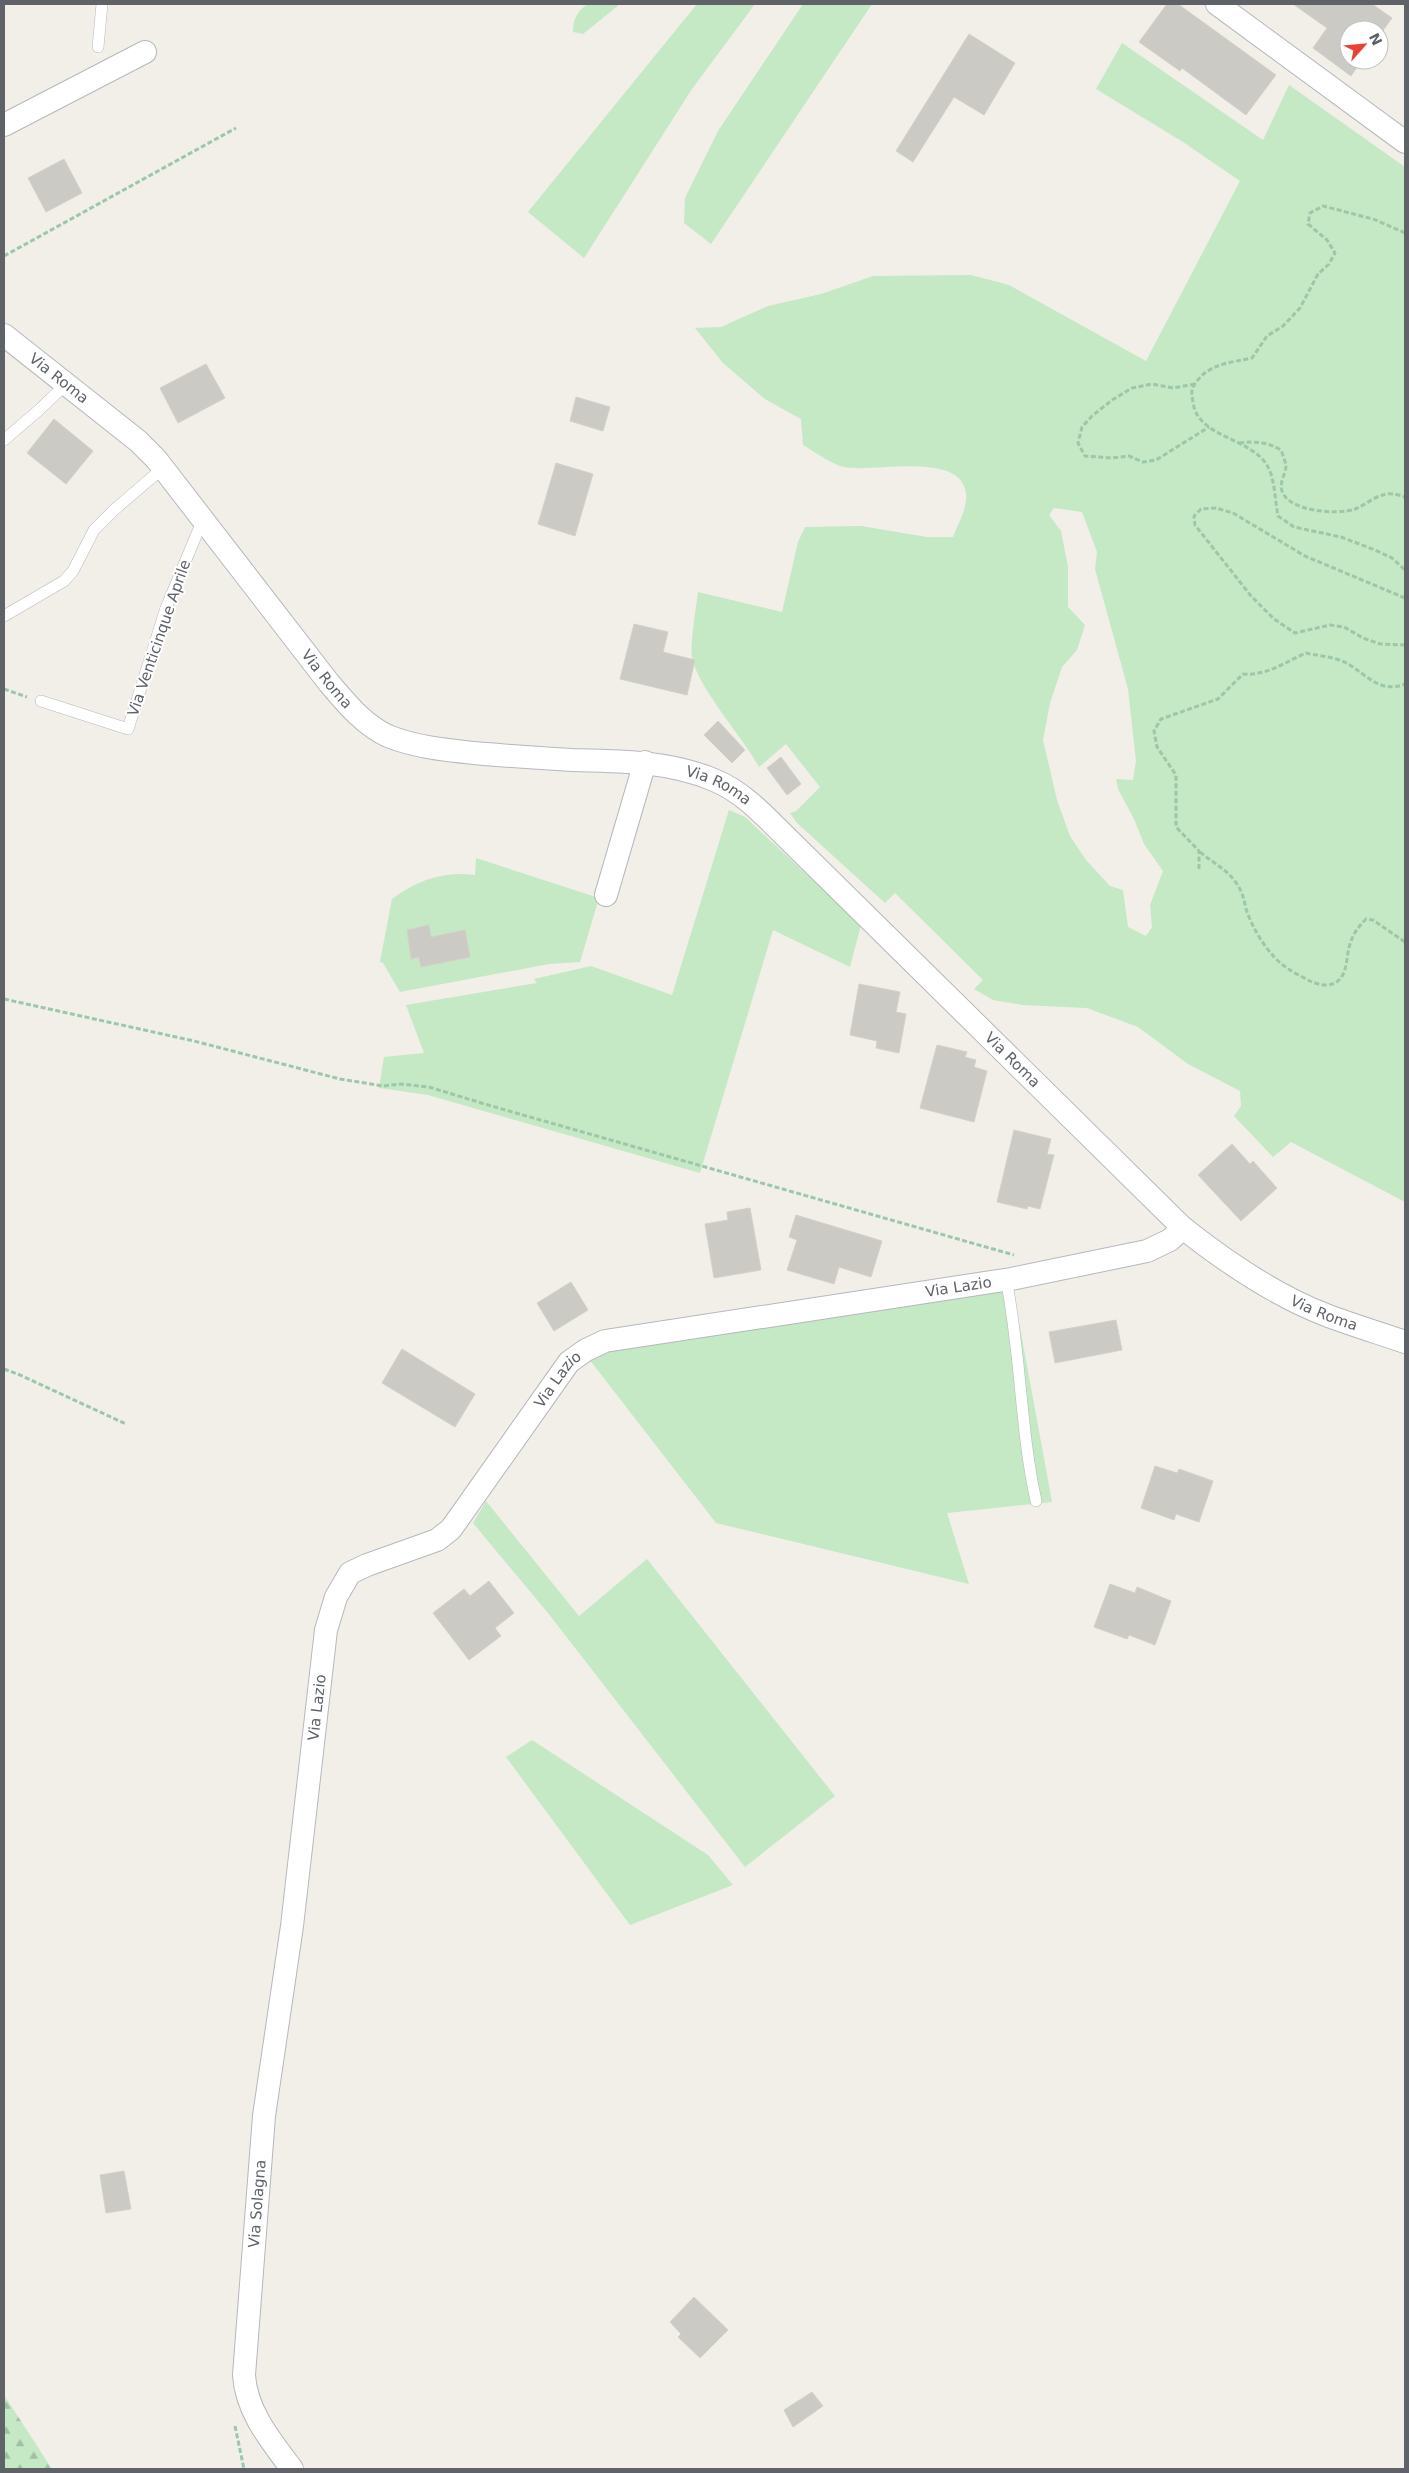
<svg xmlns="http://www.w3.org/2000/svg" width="1409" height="2473" viewBox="0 0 1409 2473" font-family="'DejaVu Sans',sans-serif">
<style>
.green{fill:#c5e8c5;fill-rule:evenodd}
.forest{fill:url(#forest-firs)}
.building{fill:#cccac5;stroke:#d6d1c6}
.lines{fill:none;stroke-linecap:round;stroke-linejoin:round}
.service-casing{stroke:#b5b8bc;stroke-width:12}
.minor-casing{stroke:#b5b8bc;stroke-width:24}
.path{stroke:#9cc7a9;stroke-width:3;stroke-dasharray:5 2.5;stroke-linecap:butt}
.service{stroke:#fff;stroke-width:11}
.minor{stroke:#fff;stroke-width:22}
.labels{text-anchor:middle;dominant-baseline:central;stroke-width:4;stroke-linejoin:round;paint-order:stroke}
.street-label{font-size:15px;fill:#5f6368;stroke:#fff}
</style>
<defs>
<pattern id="forest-firs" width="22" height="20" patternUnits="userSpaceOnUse" patternTransform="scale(1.25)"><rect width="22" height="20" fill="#c5e8c5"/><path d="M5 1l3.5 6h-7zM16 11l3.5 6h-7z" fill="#a3c0a4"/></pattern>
</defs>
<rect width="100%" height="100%" fill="#f1efe8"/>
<g class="green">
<path d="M587,4H620L583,34L573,32C573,18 577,13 587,4Z"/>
<polygon points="697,4 755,4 692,89 584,258 528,212"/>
<polygon points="803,4 872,4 711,244 684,223 685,198 718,131"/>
<path d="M1122,43L1263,140L1289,85L1405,167V1202L1291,1142L1273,1157L1234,1116L1241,1106L1240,1091L1188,1064L1138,1027L1087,1008L1023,1005L993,1000L974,989L983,980L895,893L885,903L797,823L790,813L796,811L820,787L786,744L759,767C742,736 699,689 692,658C690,644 696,608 698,592L782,612L798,542L805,527L861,526L927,537H953C958,524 970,504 965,489C955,452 871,473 844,467C831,464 815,452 803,445L801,419L765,399L723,363L695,328L721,327L768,306L821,294L873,276L971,275L1009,285L1146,361L1240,181L1183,142L1096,89ZM1054,508L1082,512L1097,552L1095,569L1128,689L1136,761L1133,780L1116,779L1118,789L1134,819L1144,844L1163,871L1150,905L1152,927L1146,936L1128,927L1123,890L1110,886L1086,860L1070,836L1057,800L1043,740L1050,703L1062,667L1077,650L1085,625L1068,607V567L1061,531L1049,515Z"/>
<polygon points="729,810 745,817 861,925 850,967 773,930 700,1173 428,1095 379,1088 384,1057 424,1053 406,1005 537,983 534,979 591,966 672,995"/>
<path d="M476,858L599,898L580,962L549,964L400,992L383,963L380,962L392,899C418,880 443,871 475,875Z"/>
<polygon points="1012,1284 1052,1502 947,1513 969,1584 716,1523 589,1359 612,1345"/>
<polygon points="486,1501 579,1616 647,1559 835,1796 745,1867 548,1613 473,1523"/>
<polygon points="532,1740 708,1855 733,1885 630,1925 506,1757"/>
</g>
<polygon class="forest" points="4,2395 52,2469 4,2469"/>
<g class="building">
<polygon points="1167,4 1178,4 1276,75 1246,115 1182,68 1180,71 1139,42"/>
<polygon points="1293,4 1372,4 1392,18 1379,36 1379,30 1349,30 1349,60 1362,60 1351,76 1313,48 1327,28"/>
<polygon points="969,34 1015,63 984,115 954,97 913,162 896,151"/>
<polygon points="64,159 82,193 46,212 28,178"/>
<polygon points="206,364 225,398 178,423 160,388"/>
<polygon points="576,397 610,407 603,431 570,421"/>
<polygon points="54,419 93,451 66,484 27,453"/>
<polygon points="556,463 593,474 575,536 538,524"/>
<polygon points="634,624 668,632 663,652 695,660 687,695 620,679"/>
<polygon points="718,721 745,750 732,763 704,735"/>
<polygon points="781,757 801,784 787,795 767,768"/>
<polygon points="429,925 431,937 465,930 470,957 421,967 419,957 411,959 407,930"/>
<polygon points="859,984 900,992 896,1012 906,1014 899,1053 876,1048 877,1041 850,1035"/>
<polygon points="937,1045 967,1052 965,1057 976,1060 974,1067 987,1071 974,1122 920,1108"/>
<polygon points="1014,1130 1051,1139 1047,1154 1054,1155 1040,1209 1028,1206 1027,1209 997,1202"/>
<polygon points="1232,1144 1250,1164 1253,1161 1277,1188 1241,1221 1198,1175"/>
<polygon points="750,1208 761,1270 714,1278 705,1224 728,1220 727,1212"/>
<polygon points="796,1215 882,1241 871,1277 839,1267 834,1284 787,1270 797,1240 789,1237"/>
<polygon points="571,1282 588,1310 554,1331 537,1303"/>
<polygon points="1116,1320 1122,1350 1055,1363 1049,1332"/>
<polygon points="402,1349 475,1394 455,1427 382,1383"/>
<polygon points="1155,1466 1177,1473 1179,1469 1213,1481 1199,1522 1176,1514 1174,1520 1141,1508"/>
<polygon points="489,1581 514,1613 495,1628 501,1636 469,1660 433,1613 464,1589 470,1596"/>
<polygon points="1110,1584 1135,1593 1137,1587 1171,1601 1155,1645 1129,1635 1127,1639 1094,1627"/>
<polygon points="124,2171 131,2209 106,2213 100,2175"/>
<polygon points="694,2297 728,2330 700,2358 678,2337 681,2334 670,2322"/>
<polygon points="812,2392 823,2406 793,2427 784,2410"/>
</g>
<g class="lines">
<defs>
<g id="service">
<polyline points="98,47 102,4"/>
<polyline points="4,440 39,410 66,384"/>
<polyline points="4,616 64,581 73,571 94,530 114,510 163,468"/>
<polyline points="41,701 128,729 166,608 203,519"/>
<path d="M1006,1279C1021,1353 1020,1428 1036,1501"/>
</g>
<g id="minor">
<polyline points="1217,4 1405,142"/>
<polyline points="4,125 145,52"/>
<path id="s1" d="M4,335L138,441L156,459L329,683C346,703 364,725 388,736C415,747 445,750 474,753C506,756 539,758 572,760C620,761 669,761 714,780C741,791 761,812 782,833L1183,1228C1226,1262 1274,1295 1326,1315C1352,1325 1379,1333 1405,1342"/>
<polyline points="606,895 645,762"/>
<path id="s2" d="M292,2469C271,2441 246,2411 244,2375L264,2116L292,1926L326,1630L336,1597L350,1573L367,1565L437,1540L451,1529L569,1362L586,1350L605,1341L1011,1279L1147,1251L1170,1240L1183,1228"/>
</g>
</defs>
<use href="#service" class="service-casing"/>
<use href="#minor" class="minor-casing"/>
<g class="path">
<path d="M1405,233L1373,219L1323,206L1310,213L1308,224L1327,240L1335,253L1329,264L1318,274L1300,308L1283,326L1267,336L1252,358C1228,363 1206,364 1193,387C1191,392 1192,396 1193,402C1197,438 1252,437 1268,467C1275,480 1275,501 1278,516L1294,527L1341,537L1375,550L1392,558L1405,570"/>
<polyline points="4,256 236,128"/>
<polyline points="1195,384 1173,388 1152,384 1132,388 1112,400 1092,416 1082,427 1078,443 1085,456 1112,458 1129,456 1143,462 1156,460 1209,427"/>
<path d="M1239,443C1256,441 1267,442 1281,450C1283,455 1285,461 1286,465C1286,474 1279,482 1282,491C1289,512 1338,515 1355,509C1365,505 1374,497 1383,495C1390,492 1399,495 1405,497"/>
<polyline points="1405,598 1305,556 1233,513 1216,508 1201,509 1194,516 1195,525 1251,596 1274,619 1295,633 1330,625 1344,627 1363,638 1380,644 1405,645"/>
<polyline points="4,689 27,697"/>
<path d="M1200,852C1213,863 1228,870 1237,884C1243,893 1244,900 1246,909C1253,930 1269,956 1287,968C1294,973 1303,977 1310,981C1319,985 1331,988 1339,980C1348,971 1346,956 1350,944C1353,934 1358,927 1366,919L1373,920L1405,942"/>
<path d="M1199,869V851L1176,827V775L1157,747L1154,731L1161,719L1218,699L1243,674C1267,676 1285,662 1306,653C1319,656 1337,657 1348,664C1367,675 1380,694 1405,684"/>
<polyline points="4,999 194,1041 340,1079 383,1086 401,1084 429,1087 488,1105 1014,1255"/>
<polyline points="4,1369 20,1375 126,1424"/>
<polyline points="235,2426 244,2469"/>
</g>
<use href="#service" class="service"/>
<use href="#minor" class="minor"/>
</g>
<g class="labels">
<g class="street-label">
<text stroke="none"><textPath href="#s1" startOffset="70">Via Roma</textPath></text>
<text transform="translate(159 638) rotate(-71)">Via Venticinque Aprile</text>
<text stroke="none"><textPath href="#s1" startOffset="475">Via Roma</textPath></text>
<text stroke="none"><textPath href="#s1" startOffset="896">Via Roma</textPath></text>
<text stroke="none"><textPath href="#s1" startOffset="1300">Via Roma</textPath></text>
<text stroke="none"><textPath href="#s2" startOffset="1634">Via Lazio</textPath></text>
<text stroke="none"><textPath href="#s1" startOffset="1705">Via Roma</textPath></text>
<text stroke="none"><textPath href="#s2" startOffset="1214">Via Lazio</textPath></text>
<text stroke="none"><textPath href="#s2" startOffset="779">Via Lazio</textPath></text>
<text stroke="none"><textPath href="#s2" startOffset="279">Via Solagna</textPath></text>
</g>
</g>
<rect width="1409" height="2473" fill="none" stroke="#5f6368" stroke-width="10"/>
<g transform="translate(1364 45) rotate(63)"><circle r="24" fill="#ffffff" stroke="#bfc1c3"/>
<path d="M0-4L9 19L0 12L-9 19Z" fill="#ea4335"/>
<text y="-8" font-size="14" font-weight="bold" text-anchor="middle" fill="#5f6368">N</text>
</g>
</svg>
